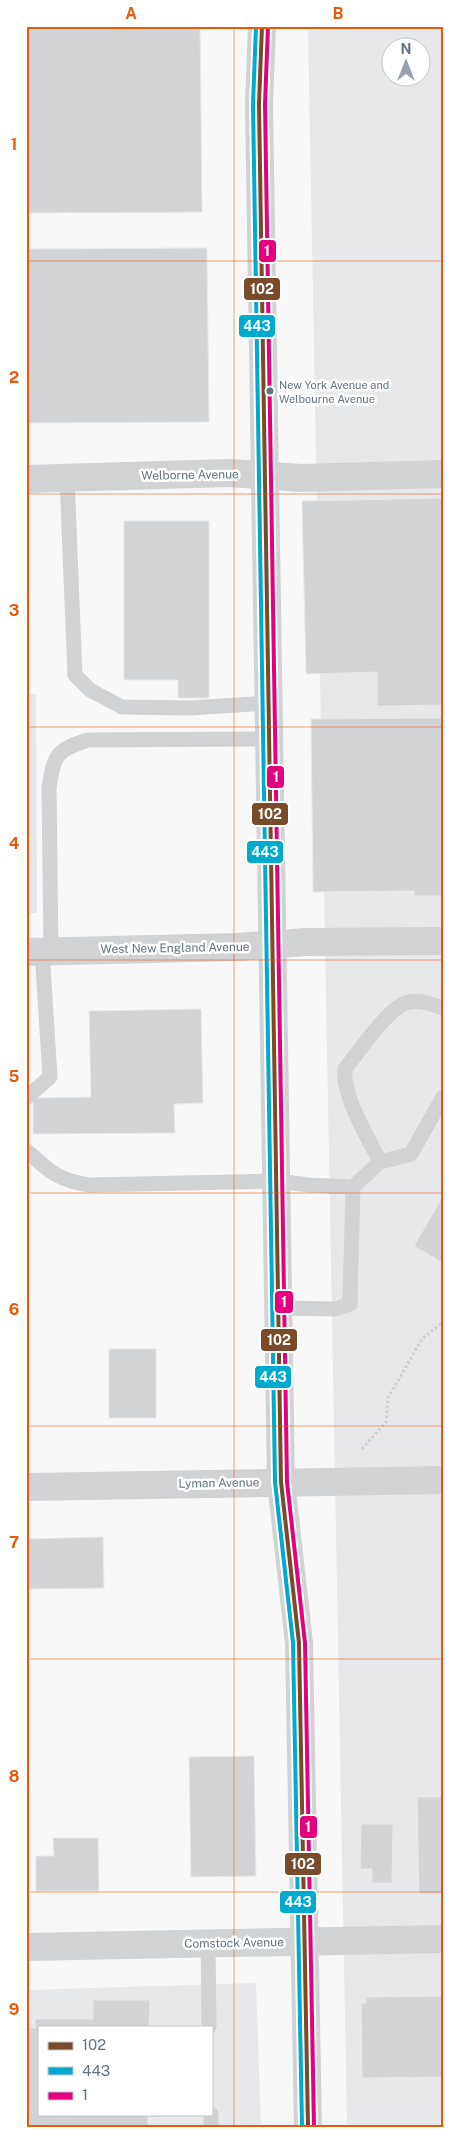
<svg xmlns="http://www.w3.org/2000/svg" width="469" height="2153" viewBox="0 0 469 2153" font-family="'Public Sans',sans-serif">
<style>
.built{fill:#e7e8e9;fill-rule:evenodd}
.building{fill:#d2d3d4;stroke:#e8e8e8}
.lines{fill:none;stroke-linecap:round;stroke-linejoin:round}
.path{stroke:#cecfd0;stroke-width:3;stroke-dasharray:2.5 2.5;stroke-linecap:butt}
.service{stroke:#d1d2d3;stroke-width:15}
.minor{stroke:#d1d2d3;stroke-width:28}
.tertiary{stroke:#d1d2d3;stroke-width:28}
.bus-1-casing{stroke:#fff;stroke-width:8}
.bus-2-casing{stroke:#fff;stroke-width:8}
.bus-3-casing{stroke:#fff;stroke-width:8}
.bus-1{stroke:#7a4b2a;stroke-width:4}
.bus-2{stroke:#00a9ce;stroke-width:4}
.bus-3{stroke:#e5007d;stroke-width:4}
.grid{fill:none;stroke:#e8590c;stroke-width:1;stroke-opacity:0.55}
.bus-dot{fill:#627484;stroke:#fff;stroke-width:2}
.labels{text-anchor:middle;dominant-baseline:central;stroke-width:5;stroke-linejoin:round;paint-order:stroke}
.bus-label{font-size:11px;fill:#627484;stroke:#fff;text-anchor:start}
.street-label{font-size:12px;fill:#627484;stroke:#fff}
.line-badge{stroke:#fff;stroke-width:2}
.badge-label{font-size:14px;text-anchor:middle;font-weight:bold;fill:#fff}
.neatline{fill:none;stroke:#e8590c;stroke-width:2}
.grid-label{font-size:16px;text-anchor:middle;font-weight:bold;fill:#e8590c}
</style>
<rect width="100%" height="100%" fill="#f8f8f8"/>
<g class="built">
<path d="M308,26H443V2127H347ZM392,48H422V78H392Z"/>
<polygon points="26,694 36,694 37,913 26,913"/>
<path d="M256,1983L261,2127H26V1990ZM39,2027H211V2114H39Z"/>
</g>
<g class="building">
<polygon points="26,26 200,26 202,212 26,213"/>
<polygon points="207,248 209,422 26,423 26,249"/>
<polygon points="443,498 443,705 377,706 377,672 306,674 302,501"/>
<polygon points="124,521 209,521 209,698 178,698 178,680 124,680"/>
<polygon points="443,718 443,896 414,896 414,891 313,892 311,719"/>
<polygon points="201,1009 203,1103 174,1104 175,1133 33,1134 33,1098 91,1097 89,1011"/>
<polygon points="443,1196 443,1263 414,1246"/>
<rect x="109" y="1349" width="47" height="69"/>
<polygon points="103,1537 104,1588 26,1589 26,1539"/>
<polygon points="254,1756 256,1876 191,1877 189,1757"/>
<polygon points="417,1797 443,1797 443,1894 419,1894"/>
<polygon points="361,1824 393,1824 392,1883 372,1883 372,1869 360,1869"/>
<polygon points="53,1838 98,1838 99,1891 36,1891 36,1856 54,1856"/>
<polygon points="443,1996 443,2077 362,2078 361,2003 366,2003 366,1997"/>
<polygon points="93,2000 150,2000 149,2027 39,2027 39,2114 160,2114 160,2117 148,2117 148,2127 29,2127 29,2110 26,2110 26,2028 35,2028 35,2019 93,2019"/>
</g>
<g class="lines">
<polyline class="path" points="362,1449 386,1422 388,1398 422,1339 443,1322"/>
<g class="service">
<polyline points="67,478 75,675 90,690 122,707 190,708 267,703"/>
<path d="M51,951L49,788C54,755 56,750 88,740L268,739"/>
<polyline points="26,1098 50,1077 42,951"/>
<path d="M26,1150C49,1171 57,1180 89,1185L276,1181L309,1185L353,1187L350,1304L335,1309L278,1308"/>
<path d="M380,1162C368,1137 342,1096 345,1069C358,1053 390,1005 409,1002C421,1000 431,1004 443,1008"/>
<polyline points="353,1187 380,1162 411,1154 443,1097"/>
<polyline points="208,1943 209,2027"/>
<polyline points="211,2114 211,2127"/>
</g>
<g class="minor">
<polyline points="26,479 229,473 301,478 443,474"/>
<polyline points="26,1487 443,1480"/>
<polyline points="26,1947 443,1939"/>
</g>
<g class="tertiary">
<polyline points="262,26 259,104 281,1482 299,1643 308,2127"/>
<polyline points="26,952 237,947 306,942 443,941"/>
</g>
<defs>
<polyline id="bus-1" points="262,26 259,104 281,1482 299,1643 308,2127"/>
<polyline id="bus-2" points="256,26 253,104 275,1482 293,1643 302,2127"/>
<polyline id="bus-3" points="268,26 265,104 287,1482 305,1643 314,2127"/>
</defs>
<use href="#bus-1" class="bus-1-casing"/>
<use href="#bus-2" class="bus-2-casing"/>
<use href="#bus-3" class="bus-3-casing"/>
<use href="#bus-1" class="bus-1"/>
<use href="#bus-2" class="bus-2"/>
<use href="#bus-3" class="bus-3"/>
</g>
<path class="grid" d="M234,26V2127M26,261H443M26,494H443M26,727H443M26,960H443M26,1193H443M26,1426H443M26,1659H443M26,1892H443"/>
<circle class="bus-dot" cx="270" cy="391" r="4.5"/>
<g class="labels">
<g class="bus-label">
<text x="279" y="385">New York Avenue and<tspan x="279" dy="14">Welbourne Avenue</tspan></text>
</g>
<g class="street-label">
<text transform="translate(190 475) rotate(-1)">Welborne Avenue</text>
<text transform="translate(175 948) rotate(-1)">West New England Avenue</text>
<text transform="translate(219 1483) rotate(-1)">Lyman Avenue</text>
<text transform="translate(234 1943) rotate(-1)">Comstock Avenue</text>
</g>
</g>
<g class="line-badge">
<rect x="258" y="239" width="19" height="24" rx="5" fill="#e5007d"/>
<rect x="243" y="277" width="38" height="24" rx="5" fill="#7a4b2a"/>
<rect x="238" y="314" width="38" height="24" rx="5" fill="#00a9ce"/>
<rect x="266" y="765" width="19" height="24" rx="5" fill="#e5007d"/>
<rect x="251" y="802" width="38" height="24" rx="5" fill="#7a4b2a"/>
<rect x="246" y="840" width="38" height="24" rx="5" fill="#00a9ce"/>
<rect x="274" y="1290" width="20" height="24" rx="5" fill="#e5007d"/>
<rect x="260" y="1328" width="38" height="24" rx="5" fill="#7a4b2a"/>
<rect x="254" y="1365" width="38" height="24" rx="5" fill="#00a9ce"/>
<rect x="299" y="1815" width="19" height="24" rx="5" fill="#e5007d"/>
<rect x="284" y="1852" width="38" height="24" rx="5" fill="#7a4b2a"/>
<rect x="279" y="1890" width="38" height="24" rx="5" fill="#00a9ce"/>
</g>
<g class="badge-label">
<text x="267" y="256">1</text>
<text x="262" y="294">102</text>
<text x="257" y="331">443</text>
<text x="276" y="782">1</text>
<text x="270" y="819">102</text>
<text x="265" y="857">443</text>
<text x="284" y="1307">1</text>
<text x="279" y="1345">102</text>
<text x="273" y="1382">443</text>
<text x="308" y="1832">1</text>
<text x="303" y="1869">102</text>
<text x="298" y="1907">443</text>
</g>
<rect width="469" height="2153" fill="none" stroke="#ffffff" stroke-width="55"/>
<rect x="38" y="2026" width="175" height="90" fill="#ffffff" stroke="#c0c7ce"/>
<rect x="48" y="2042" width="25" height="8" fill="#7a4b2a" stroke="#c0c7ce"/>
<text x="82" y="2050" font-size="15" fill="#627484">102</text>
<rect x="48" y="2067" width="25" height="8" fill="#00a9ce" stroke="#c0c7ce"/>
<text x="82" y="2076" font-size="15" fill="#627484">443</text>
<rect x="48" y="2092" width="25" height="8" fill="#e5007d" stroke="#c0c7ce"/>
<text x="82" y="2100" font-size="15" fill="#627484">1</text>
<g transform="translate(406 62)"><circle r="24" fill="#ffffff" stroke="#c0c7ce"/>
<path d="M0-4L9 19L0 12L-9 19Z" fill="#96a2ad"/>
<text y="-8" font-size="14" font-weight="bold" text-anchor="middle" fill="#627484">N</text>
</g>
<rect x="28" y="28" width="414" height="2098" class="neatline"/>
<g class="grid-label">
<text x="131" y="19">A</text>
<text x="338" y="19">B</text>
<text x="14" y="150">1</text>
<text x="14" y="383">2</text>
<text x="14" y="616">3</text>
<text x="14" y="849">4</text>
<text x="14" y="1082">5</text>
<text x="14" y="1315">6</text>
<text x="14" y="1548">7</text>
<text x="14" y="1782">8</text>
<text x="14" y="2015">9</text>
</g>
</svg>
